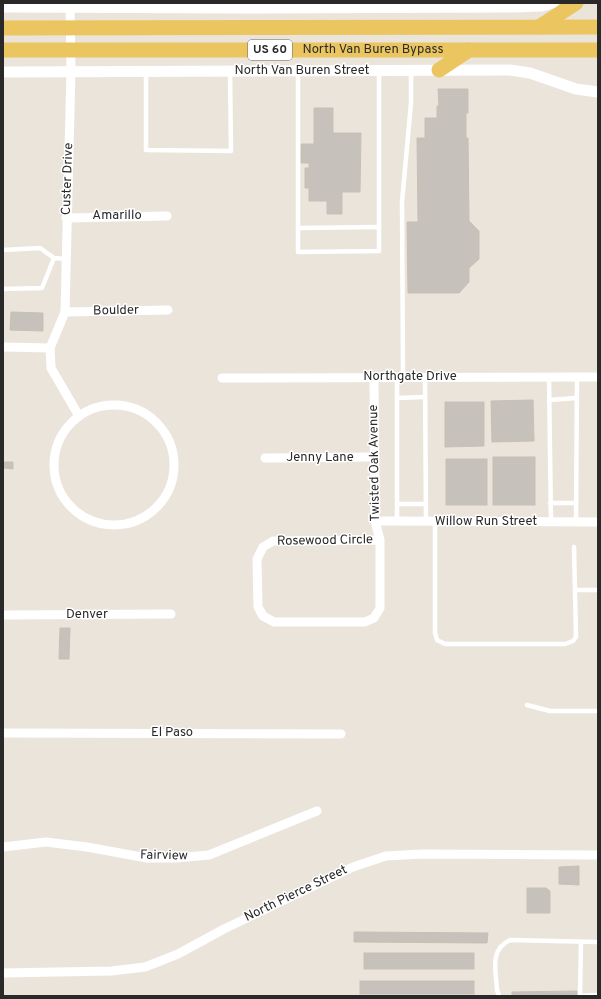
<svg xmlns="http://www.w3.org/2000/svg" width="601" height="999" viewBox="0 0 601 999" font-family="Overpass,sans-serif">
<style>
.building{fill:#c6c1bb;stroke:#c6c0b5}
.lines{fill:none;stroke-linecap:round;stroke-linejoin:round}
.service{stroke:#fff;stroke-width:4.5}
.minor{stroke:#fff;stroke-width:9}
.tertiary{stroke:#fff;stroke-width:11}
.primary{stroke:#ebc660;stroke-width:15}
.labels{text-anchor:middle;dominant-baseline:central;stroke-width:3;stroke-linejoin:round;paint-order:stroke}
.shield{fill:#fff;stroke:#696969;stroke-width:1}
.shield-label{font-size:12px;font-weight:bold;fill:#292929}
.street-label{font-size:13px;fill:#292929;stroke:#fff}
</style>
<rect width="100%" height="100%" fill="#ebe4db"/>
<g class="building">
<polygon points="438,89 468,89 468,113 466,113 466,138 468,138 469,221 479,231 479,259 469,268 469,282 459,293 408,293 407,222 418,222 417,138 425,138 425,118 437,118 437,106 439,106"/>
<polygon points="314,108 333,108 333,133 361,133 360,192 342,192 342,214 327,214 327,201 309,201 309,188 305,188 305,168 309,168 309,163 301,163 301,144 314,144"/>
<polygon points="11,312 43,313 43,331 10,330"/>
<polygon points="533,400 534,441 492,442 491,401"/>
<polygon points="445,402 484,402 484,446 445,447"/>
<rect x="493" y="457" width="42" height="48"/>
<rect x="446" y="459" width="41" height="46"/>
<polygon points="3,462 13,462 13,469 3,468"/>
<polygon points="60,628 70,628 69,659 59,659"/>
<polygon points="579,866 579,885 559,884 559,867"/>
<polygon points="527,888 546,888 550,891 550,913 527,913"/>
<polygon points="354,932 488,933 487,943 354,942"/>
<rect x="364" y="953" width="110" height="16"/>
<rect x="360" y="981" width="114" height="13"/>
<polygon points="577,991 577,996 512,996 512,992"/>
</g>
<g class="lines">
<g class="service">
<polyline points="146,71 146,150 231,151 230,71"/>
<polyline points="298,71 298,252 379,251 379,71"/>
<polyline points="298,228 379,227"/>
<polyline points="3,250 40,248 54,258 66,259"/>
<polyline points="3,289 42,288 54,258"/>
<polyline points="403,377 402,202 411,103 411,71"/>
<polyline points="425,377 426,522"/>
<polyline points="549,377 551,522"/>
<polyline points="397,398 425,397"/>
<polyline points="549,400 576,398"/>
<polyline points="550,503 576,503"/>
<polyline points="397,504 426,504"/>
<polyline points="397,521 397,377"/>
<polyline points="435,522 435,633 437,640 445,644 565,644 573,641 576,637 574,547"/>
<polyline points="576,522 577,377"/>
<polyline points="576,590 598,590"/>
<polyline points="527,705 550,711 598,711"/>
<polyline points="580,995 581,942"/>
<path d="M499,996L497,990C496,971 489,950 510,940L598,942"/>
<polyline points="580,996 598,995"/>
</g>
<g class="minor">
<polyline points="66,218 167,216"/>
<polyline points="65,312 168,310"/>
<polyline points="3,347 50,348 51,368 79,416"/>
<polyline points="50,348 65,312 71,71 70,6"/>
<polyline points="374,377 375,521 380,540 380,608 374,618 365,622 274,622 263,616 258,607 257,559 263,547 273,541 380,540"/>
<polyline points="222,378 598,377"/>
<circle cx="114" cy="465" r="60"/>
<polyline points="265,458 374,457"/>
<polyline points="375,521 598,522"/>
<polyline points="3,615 171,614"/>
<polyline points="3,733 341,734"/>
<polyline points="3,847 46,842 87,847 147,858 176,858 209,855 317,811"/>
<polyline points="3,973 111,971 145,967 178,954 224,929 353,867 386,856 422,854 598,855"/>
</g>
<g class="tertiary">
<polyline points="3,7 245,8 514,7 542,6 553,3"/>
<polyline points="3,72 510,70 530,73 576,89 598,92"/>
</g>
<g class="primary">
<polyline points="539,27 576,3"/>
<polyline points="3,28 598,27"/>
<path id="s1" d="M3,50H598"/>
<polyline points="439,70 469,50"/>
</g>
</g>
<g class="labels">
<rect class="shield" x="248" y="40" width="44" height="20" rx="3"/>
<g class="shield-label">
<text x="270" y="50">US 60</text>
</g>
<g class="street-label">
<text stroke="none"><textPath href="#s1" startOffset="370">North Van Buren Bypass</textPath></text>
<text x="302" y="71">North Van Buren Street</text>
<text transform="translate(68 179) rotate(-88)">Custer Drive</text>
<text x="117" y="216">Amarillo</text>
<text transform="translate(116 311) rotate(-1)">Boulder</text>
<text x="410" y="377">Northgate Drive</text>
<text x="320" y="458">Jenny Lane</text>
<text transform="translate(375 463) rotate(-91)">Twisted Oak Avenue</text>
<text x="486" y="522">Willow Run Street</text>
<text transform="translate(325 541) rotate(-1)">Rosewood Circle</text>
<text x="87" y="615">Denver</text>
<text x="172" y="733">El Paso</text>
<text transform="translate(164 856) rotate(1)">Fairview</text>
<text transform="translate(296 894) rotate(-26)">North Pierce Street</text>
</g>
</g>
<rect width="601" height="999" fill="none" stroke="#292929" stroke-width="8"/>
</svg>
